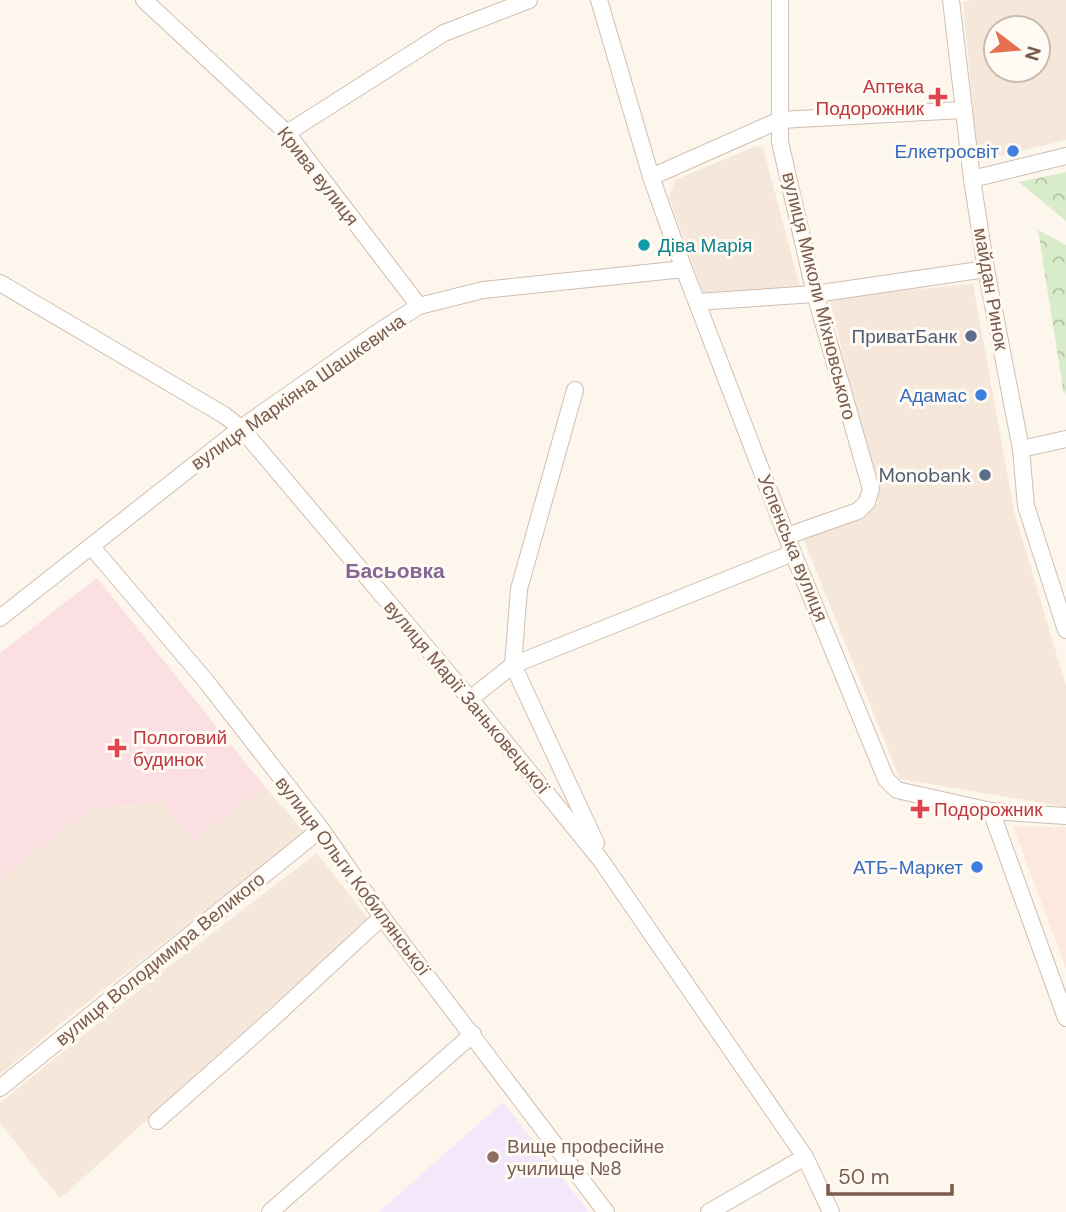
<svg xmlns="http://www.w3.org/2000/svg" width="1066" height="1212" viewBox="0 0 1066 1212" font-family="'DM Sans',sans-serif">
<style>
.residential{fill:#f5e8da;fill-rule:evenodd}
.commercial{fill:#fde8e0}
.education{fill:#f3e8fa}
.medical{fill:#fbdfe3}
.forest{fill:url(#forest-crowns)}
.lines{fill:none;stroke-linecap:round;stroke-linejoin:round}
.minor-casing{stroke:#d1beb0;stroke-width:18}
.minor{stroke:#fff;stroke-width:16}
.health-dot{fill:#e0444e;stroke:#fffaf3;stroke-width:2.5}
.shop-dot{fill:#3f7fe0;stroke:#fffaf3;stroke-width:2.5}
.culture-dot{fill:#0f9aa8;stroke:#fffaf3;stroke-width:2.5}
.service-dot{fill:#5c6f8a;stroke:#fffaf3;stroke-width:2.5}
.education-dot{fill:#8d6e63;stroke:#fffaf3;stroke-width:2.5}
.labels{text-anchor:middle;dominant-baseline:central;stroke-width:6;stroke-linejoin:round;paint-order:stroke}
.health-label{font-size:19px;fill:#be3a42;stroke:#fffaf3;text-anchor:start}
.shop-label{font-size:19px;fill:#366cbe;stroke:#fffaf3;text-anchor:end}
.street-label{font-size:19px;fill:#7a5c4d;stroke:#fffaf3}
.culture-label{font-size:19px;fill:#0d838f;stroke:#fffaf3;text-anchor:start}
.service-label{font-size:19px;fill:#4e5e75;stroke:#fffaf3;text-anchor:end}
.education-label{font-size:19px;fill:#785e54;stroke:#fffaf3;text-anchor:start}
.neighbourhood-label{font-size:21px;font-weight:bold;fill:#846695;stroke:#fffaf3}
</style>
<defs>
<pattern id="forest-crowns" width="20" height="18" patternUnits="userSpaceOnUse" patternTransform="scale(1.75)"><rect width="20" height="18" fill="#d8ecc9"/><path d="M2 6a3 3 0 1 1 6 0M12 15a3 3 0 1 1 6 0" fill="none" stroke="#b4c2a5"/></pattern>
</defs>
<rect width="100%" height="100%" fill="#fdf6ec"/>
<g class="residential">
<path d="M971,0H1066V140L978,161L963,2ZM996,28H1038V70H996Z"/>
<polygon points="756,146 763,148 800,287 728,293 703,292 669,197 675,180"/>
<polygon points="973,284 1014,511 1066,686 1066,807 900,779 798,526 878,504 830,301 854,295"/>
<polygon points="265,787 305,832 60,1024 0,1075 0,878 93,808 162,802 193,840"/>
<polygon points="317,853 368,919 60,1199 0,1123 0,1103 159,974"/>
</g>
<polygon class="commercial" points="1013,826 1066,827 1066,969"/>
<polygon class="education" points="503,1102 589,1212 379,1212"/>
<polygon class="medical" points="97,578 265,787 193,841 162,802 93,808 0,878 0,653"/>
<g class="forest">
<polygon points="1066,172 1066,221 1019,182"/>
<polygon points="1038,230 1066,245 1066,391 1064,395"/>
</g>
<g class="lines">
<defs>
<g id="minor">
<polyline points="144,0 287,133 419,306"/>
<polyline points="599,0 651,177 684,269 793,553 886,779 897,790 991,811 1066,1018"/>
<polyline points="780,0 780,142 815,294 871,489 867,502 858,511 787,536"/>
<polyline points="951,0 972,179 986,269 1021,449 1026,506 1066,630"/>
<polyline points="287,133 444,33 529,0"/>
<polyline points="651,177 780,120 962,110"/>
<polyline points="972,179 1066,156"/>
<polyline points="0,283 224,415 241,428 470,699 600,859 805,1157 831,1212"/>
<polyline points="697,302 815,294 986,269"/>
<polyline points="575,390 519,589 513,665 596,843"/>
<polyline points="1021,449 1066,439"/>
<polyline points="91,546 205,680 321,829 382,917 606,1212"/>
<polyline points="0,618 241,428 375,334 419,306 483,290 684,269"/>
<polyline points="470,699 513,665 793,553"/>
<polyline points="991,811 1066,816"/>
<polyline points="0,1088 321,829"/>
<polyline points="157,1121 272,1019 382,917"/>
<polyline points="270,1212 473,1034"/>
<polyline points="709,1212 805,1157"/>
</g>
</defs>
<use href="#minor" class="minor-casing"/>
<use href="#minor" class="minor"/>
</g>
<g class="health-dot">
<path d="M934.5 86.5h7v7h7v7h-7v7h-7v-7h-7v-7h7z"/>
<path d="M113.5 737.5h7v7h7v7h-7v7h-7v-7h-7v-7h7z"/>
<path d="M916.5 798.5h7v7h7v7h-7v7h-7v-7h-7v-7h7z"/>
</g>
<g class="shop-dot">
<circle cx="1013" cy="151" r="7"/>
<circle cx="981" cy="395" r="7"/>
<circle cx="977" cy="867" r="7"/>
</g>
<circle class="culture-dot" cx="644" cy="245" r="7"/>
<g class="service-dot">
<circle cx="971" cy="336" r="7"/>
<circle cx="985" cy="475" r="7"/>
</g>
<circle class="education-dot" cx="493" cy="1157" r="7"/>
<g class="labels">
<g class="health-label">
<text x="924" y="86" text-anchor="end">Аптека<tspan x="924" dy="22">Подорожник</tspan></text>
<text x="133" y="737">Пологовий<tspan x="133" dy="22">будинок</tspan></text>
<text x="934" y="809">Подорожник</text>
</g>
<g class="shop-label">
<text x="999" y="151">Елкетросвіт</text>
<text x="967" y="395">Адамас</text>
<text x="963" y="867">АТБ-Маркет</text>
</g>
<g class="street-label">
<text transform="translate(318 176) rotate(52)">Крива вулиця</text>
<text transform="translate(991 289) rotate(80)">майдан Ринок</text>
<text transform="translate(819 296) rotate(76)">вулиця Миколи Міхновського</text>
<text transform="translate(298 392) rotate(-35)">вулиця Маркіяна Шашкевича</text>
<text transform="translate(793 548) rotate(68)">Успенська вулиця</text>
<text transform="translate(467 697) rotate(50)">вулиця Марії Заньковецької</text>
<text transform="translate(353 876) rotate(53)">вулиця Ольги Кобилянської</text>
<text transform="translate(160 959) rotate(-39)">вулиця Володимира Великого</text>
</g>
<g class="culture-label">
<text x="658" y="245">Діва Марія</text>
</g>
<g class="service-label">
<text x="957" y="336">ПриватБанк</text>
<text x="971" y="475">Monobank</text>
</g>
<g class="education-label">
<text x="507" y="1146">Вище професійне<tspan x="507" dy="22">училище №8</tspan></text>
</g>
<g class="neighbourhood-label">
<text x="395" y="571">Басьовка</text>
</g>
</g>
<g transform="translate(1017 49) rotate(106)"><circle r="33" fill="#fffaf3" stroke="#cabbb1" stroke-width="2"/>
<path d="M0-5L12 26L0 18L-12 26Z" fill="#e76f51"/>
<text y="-10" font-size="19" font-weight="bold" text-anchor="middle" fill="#7a5c4d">N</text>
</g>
<path d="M828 1184v10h124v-10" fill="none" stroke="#7a5c4d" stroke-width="3.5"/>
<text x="838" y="1184" font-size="21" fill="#7a5c4d" stroke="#fffaf3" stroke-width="5" paint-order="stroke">50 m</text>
</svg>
